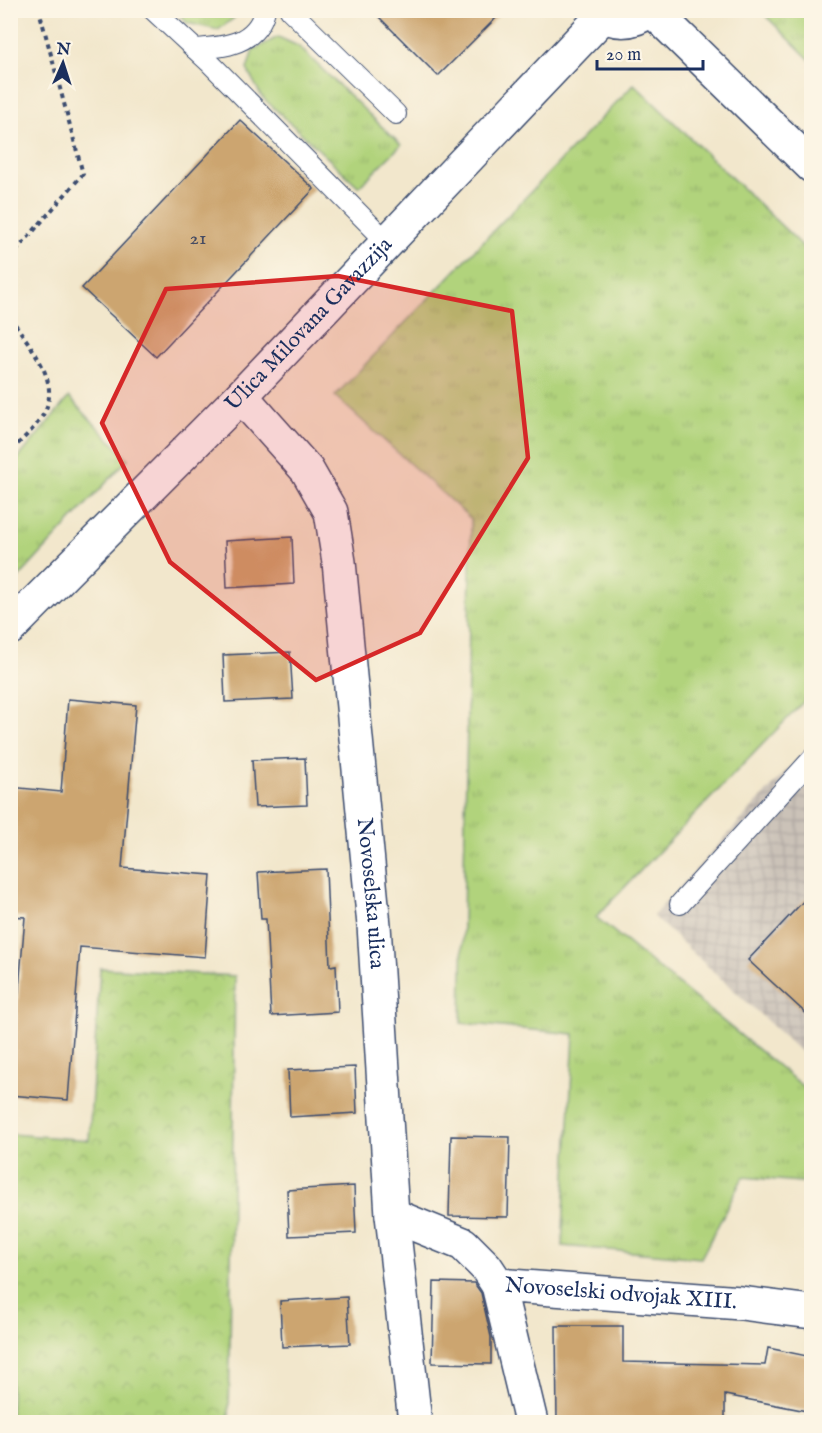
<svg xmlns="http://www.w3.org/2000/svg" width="822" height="1433" viewBox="0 0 822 1433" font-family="'IM FELL English',serif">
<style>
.industrial{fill:url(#industrial-grid)}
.grass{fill:url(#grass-tufts);stroke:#66816d;stroke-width:1.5}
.park{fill:url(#park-crowns);stroke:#66816d;stroke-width:1.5}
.building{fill:#cca570}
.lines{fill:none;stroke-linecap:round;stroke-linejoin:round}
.lane-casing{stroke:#3b4b6e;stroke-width:22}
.street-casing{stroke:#3b4b6e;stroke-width:36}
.secondary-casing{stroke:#3b4b6e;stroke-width:36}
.path{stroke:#3b4b6e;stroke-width:4;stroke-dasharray:4.5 4.5;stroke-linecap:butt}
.lane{stroke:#fff;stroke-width:20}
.street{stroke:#fff;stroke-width:33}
.secondary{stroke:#fff;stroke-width:33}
.marked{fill:#d62828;fill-opacity:0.2;stroke:#d62828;stroke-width:4.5;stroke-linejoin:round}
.labels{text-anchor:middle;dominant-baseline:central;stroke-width:4.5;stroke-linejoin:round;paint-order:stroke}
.number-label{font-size:20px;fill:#474c62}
.street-label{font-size:22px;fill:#1b2f5e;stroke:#fcf5e5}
</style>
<defs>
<pattern id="industrial-grid" width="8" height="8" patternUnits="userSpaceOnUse" patternTransform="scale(1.5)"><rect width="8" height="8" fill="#cbc2b8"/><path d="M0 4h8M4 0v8" fill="none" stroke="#aea7a1"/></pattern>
<pattern id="grass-tufts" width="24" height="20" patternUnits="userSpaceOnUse" patternTransform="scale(1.5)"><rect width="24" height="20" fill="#b1d37c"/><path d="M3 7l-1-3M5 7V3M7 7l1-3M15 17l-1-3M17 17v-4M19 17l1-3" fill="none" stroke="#98b56e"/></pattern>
<pattern id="park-crowns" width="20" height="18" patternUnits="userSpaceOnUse" patternTransform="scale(1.5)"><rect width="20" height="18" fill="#b1d37c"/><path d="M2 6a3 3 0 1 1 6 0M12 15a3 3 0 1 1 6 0" fill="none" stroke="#98b56e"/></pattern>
</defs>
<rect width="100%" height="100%" fill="#fcf5e5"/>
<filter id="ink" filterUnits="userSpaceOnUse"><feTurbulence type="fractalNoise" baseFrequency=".0167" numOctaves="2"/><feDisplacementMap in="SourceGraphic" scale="12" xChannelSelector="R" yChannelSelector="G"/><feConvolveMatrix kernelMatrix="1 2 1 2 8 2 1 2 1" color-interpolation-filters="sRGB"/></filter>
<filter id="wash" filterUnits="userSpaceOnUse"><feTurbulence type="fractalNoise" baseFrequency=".008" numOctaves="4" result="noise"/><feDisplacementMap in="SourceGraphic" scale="24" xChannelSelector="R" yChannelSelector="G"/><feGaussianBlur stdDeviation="1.35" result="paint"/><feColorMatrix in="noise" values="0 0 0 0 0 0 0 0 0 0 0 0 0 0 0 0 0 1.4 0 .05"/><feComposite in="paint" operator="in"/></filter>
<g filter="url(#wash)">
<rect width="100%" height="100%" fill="#f2e7cc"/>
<polygon class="industrial" points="811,744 811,1061 653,916"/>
<g class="grass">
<polygon points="177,11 234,11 234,18 218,30 187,23"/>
<polygon points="761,11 811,11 811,61"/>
<polygon points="278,37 298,46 401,145 359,187 262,97 247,69 253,50"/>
<polygon points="634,84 811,254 811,694 596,917 811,1093 811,1183 743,1177 701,1258 562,1246 574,1034 461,1023 471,519 335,396"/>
<polygon points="69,397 128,459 11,586 11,467"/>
</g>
<polygon class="park" points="100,968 235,976 229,1422 11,1422 11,1134 89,1140"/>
<g id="blocks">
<g class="building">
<polygon points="372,10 504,10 438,76"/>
<polygon points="240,120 314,189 156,357 82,288"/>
<polygon points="292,537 294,584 227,588 225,541"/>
<polygon points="290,652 293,699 225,702 223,655"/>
<polygon points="68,699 136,705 122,868 211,875 205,957 80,947 68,1100 10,1095 25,917 10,916 10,787 61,792"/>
<polygon points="305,758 307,805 255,807 252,760"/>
<polygon points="326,869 330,966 336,965 338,1012 271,1016 266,919 261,919 258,872"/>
<polygon points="812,892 812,1019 748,960"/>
<polygon points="355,1067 357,1113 290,1117 288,1070"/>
<polygon points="451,1136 510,1137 508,1217 449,1216"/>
<polygon points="354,1186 356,1233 289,1236 287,1190"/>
<polygon points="434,1282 474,1283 481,1293 491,1337 491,1364 432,1363"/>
<polygon points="347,1297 350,1344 282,1347 280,1301"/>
<polygon points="556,1326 623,1326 623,1362 765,1365 768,1348 812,1357 812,1412 725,1395 725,1422 557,1422"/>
</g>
</g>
</g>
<g filter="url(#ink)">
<use href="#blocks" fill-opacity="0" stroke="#3b4b6e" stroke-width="1.5"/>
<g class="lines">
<defs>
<g id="lane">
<polyline points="153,10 210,63 388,243"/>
<polyline points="290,10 396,114"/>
<path d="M195,49C224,47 256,45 265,10"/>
<polyline points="680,904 812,759"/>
</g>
<g id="street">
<path id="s1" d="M241,396L307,470L331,512L339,562L374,925L392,1215L415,1422"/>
<path id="s2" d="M10,628L241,396L603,16"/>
<polyline points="392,1215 463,1244 486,1267 498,1285"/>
<path id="s3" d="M531,1422L498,1285L741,1303L812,1312"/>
</g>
<g id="secondary">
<path d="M595,10C614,24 632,24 650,10"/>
<polyline points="652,10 812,166"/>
</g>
</defs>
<use href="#lane" class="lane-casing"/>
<use href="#street" class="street-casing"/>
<use href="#secondary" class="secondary-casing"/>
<g class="path">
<polyline points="10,258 83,174 39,10"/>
<path d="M10,317C28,344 62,380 44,413C37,427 21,440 10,452"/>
</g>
<use href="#lane" class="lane"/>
<use href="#street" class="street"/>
<use href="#secondary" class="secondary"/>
</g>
</g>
<path class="marked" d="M338,276L512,311L528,458L420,633L316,680L170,562L102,423L166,289Z"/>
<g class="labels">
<g class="number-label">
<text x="198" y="238">21</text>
</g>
<g class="street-label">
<text stroke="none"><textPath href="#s2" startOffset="426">Ulica Milovana Gavazzija</textPath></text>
<text stroke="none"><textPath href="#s1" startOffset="531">Novoselska ulica</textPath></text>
<text stroke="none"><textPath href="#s3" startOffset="264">Novoselski odvojak XIII.</textPath></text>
</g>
</g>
<rect width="822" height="1433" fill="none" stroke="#fcf5e5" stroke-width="36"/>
<g transform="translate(63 63) rotate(3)" stroke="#fcf5e5" stroke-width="4.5" paint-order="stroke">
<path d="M0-4.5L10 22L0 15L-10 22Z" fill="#1b2f5e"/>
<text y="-9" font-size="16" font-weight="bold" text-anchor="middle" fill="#1b2f5e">N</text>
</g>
<path d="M597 60v9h106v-9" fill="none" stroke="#1b2f5e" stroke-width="3"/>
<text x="606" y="60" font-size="18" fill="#1b2f5e" stroke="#fcf5e5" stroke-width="4.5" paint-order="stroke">20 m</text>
</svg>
